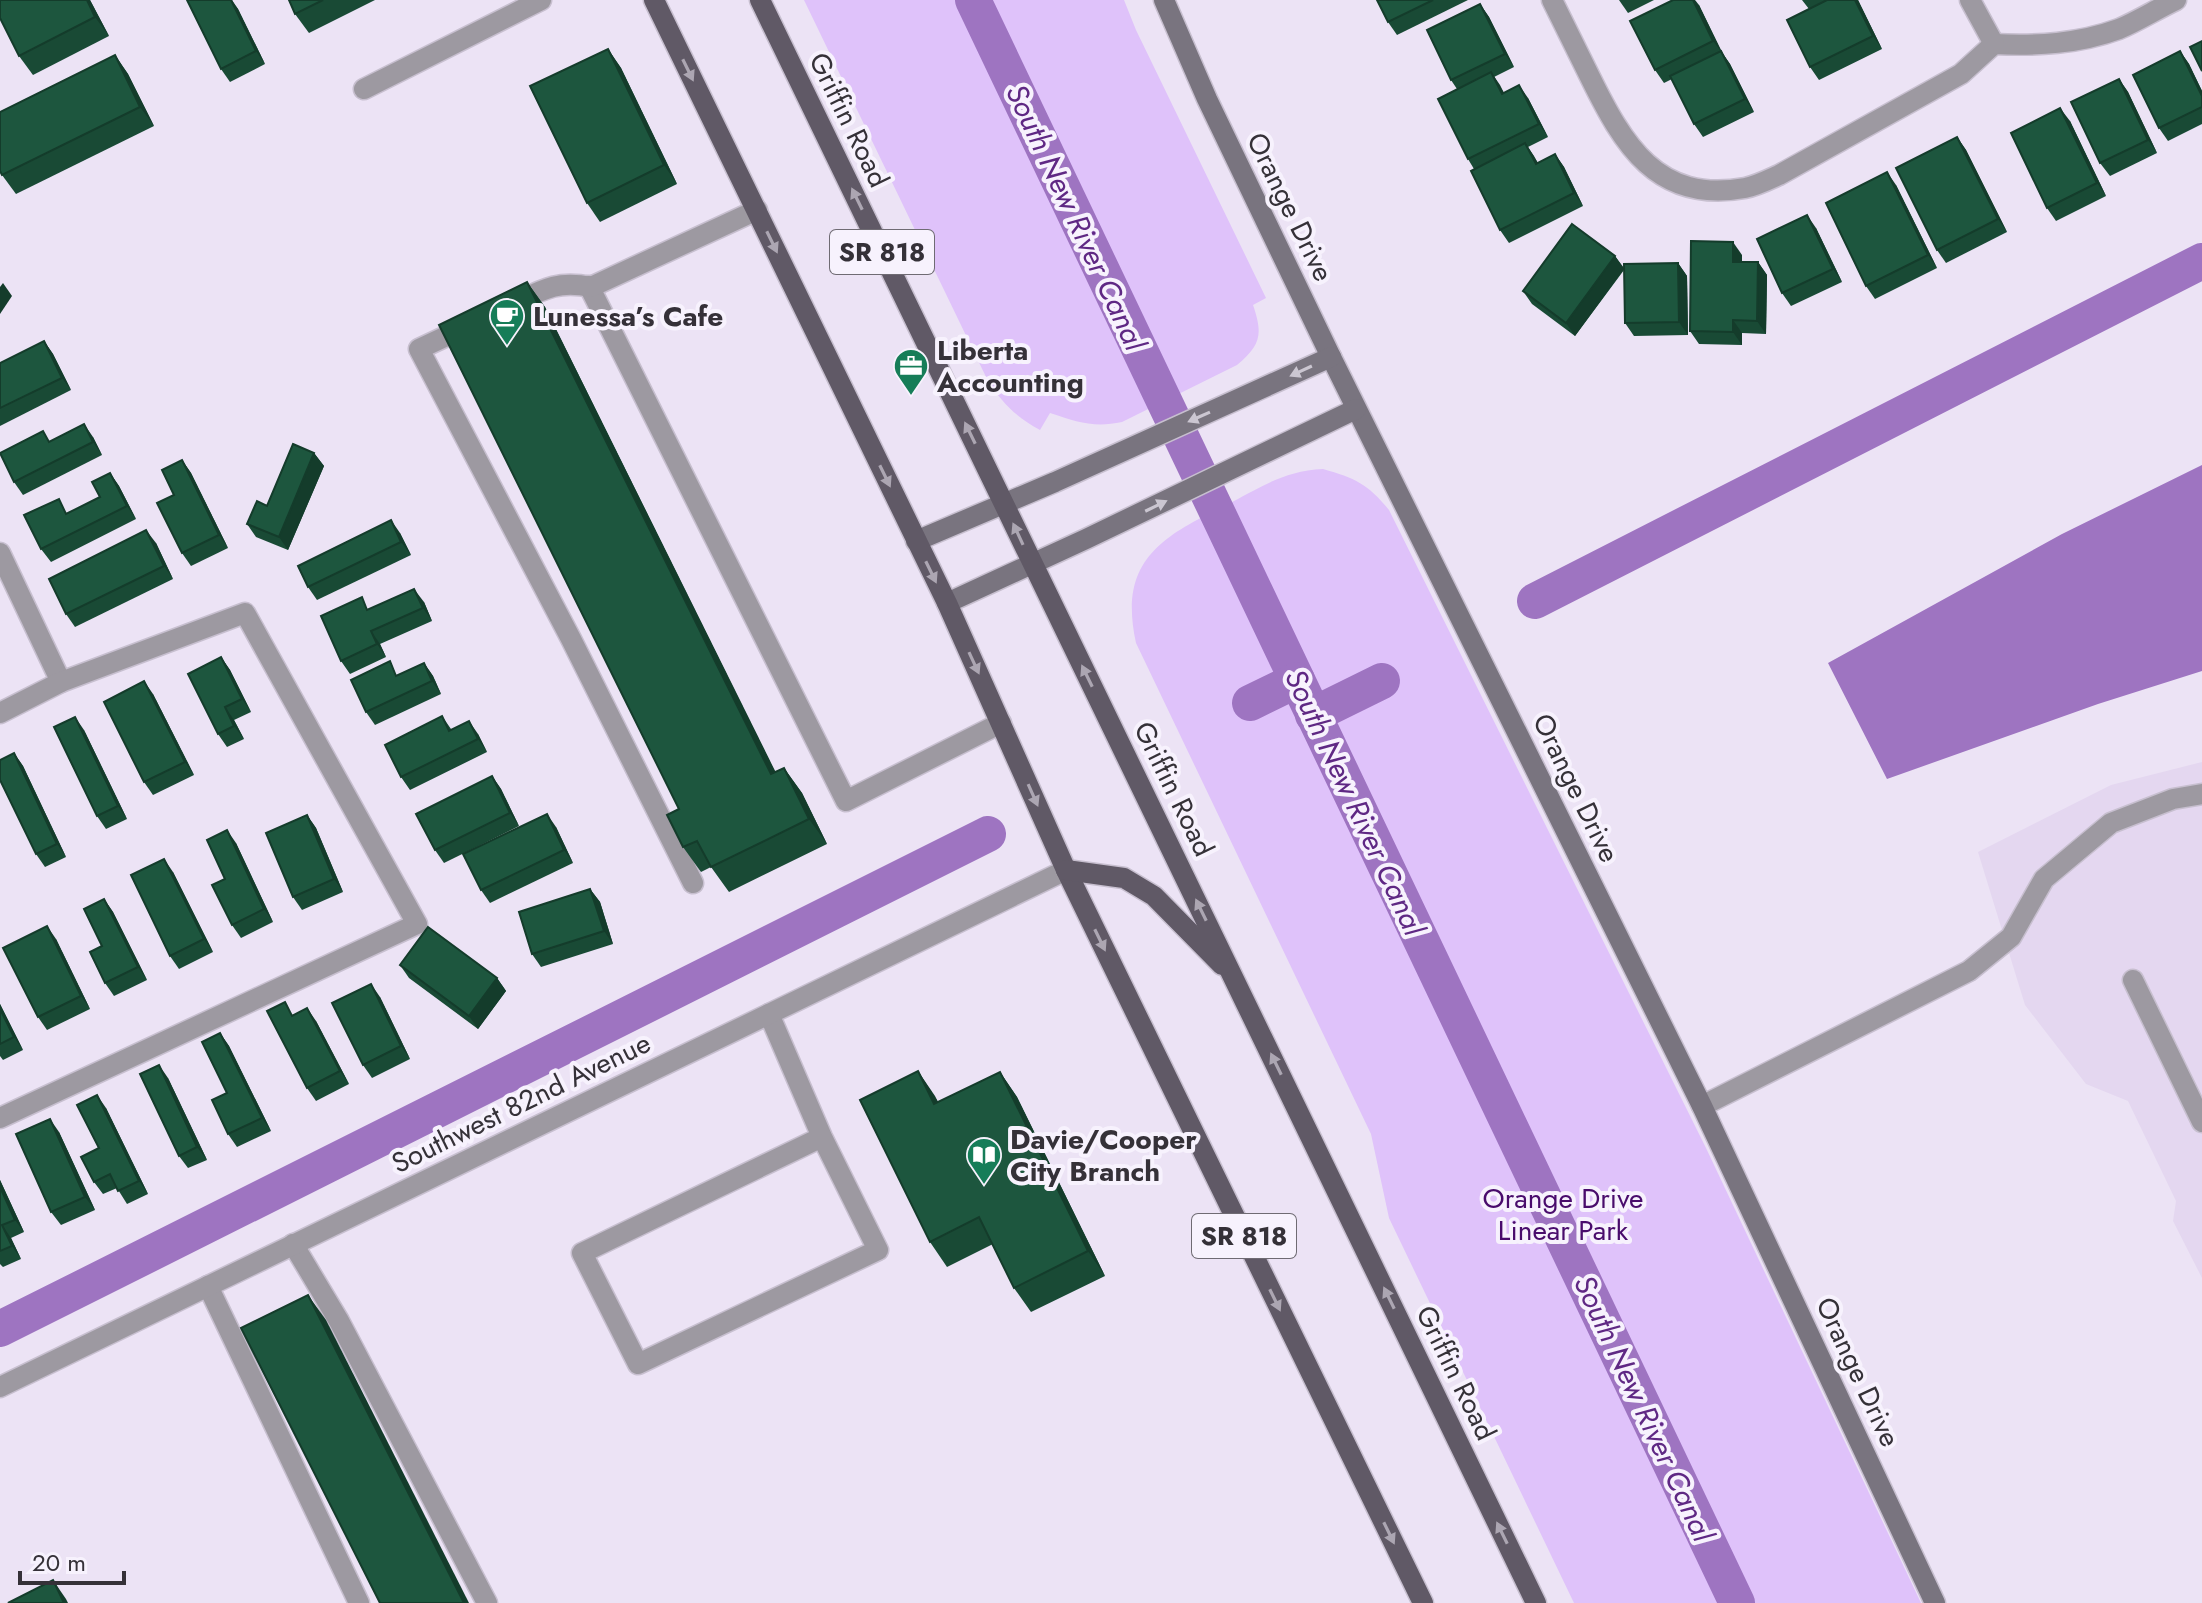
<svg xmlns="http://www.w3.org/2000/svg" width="2202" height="1603" viewBox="0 0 2202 1603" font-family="Jost,sans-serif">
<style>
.built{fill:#e4d7f0}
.green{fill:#dfc2fa}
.water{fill:#9e74c1}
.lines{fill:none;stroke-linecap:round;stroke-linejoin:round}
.canal{stroke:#9e74c1;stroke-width:36}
.lane-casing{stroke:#c7bfcf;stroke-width:23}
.street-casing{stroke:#c7bfcf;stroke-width:23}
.secondary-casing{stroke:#c7bfcf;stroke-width:23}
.primary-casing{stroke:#c7bfcf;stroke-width:23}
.lane{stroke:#9d99a1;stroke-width:20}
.street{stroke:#9d99a1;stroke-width:20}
.secondary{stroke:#79747f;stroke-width:20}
.primary{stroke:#605966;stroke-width:20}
.wall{fill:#194a35}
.shaded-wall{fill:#143c2b}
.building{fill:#1d563e;stroke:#143c2b;stroke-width:2}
.oneway{fill:#aca6b2}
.oneway2{fill:#cbc6d1}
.labels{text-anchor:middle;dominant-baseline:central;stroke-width:8;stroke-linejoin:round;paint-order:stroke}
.shield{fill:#f7f2fd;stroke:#6f6b73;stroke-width:2}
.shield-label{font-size:26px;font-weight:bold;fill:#353138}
.street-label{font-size:28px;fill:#353138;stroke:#f7f2fd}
.poi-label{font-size:28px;font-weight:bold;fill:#353138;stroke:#f7f2fd;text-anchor:start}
.park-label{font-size:28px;fill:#490c6c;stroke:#f7f2fd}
.water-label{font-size:30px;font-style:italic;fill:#5f2884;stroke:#f7f2fd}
</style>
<rect width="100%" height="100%" fill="#ece3f5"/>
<polygon class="built" points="2202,762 2202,1278 2173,1221 2176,1201 2128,1101 2086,1084 2025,1005 1978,852 2111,785"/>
<g class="green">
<path d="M804,0H1124L1136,30L1266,298L1253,305C1263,334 1261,345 1237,365L1122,422C1094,428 1077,422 1050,413L1040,430C1016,417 1002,403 987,379Z"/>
<path d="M1323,469C1355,478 1368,484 1389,510L1706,1148L1921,1603H1574L1389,1218L1371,1134L1136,643C1117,557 1166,535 1232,502C1265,485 1285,471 1323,469Z"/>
</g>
<polygon class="water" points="2202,465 2202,671 2098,704 1887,779 1828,663 2062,534"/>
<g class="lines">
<g class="canal">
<polyline points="973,0 1737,1603"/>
<polyline points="1535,601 2202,261"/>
<polyline points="1250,703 1297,680"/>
<polyline points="1313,715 1382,681"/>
<polyline points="0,1329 988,834"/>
</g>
<defs>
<g id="lane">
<polyline points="364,89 541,0"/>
<polyline points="589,286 846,801 1001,723"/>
<path d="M511,305C542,290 556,280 591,287L757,210"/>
<polyline points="468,326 419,349 571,639 693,883"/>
<polyline points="2133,980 2202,1122"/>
<polyline points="769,1014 822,1137 878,1250 638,1364 582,1253 822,1137"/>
<polyline points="1702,1106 1969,971 2011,937 2044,879 2111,823 2173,799 2202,794"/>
<polyline points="293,1244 339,1321 487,1603"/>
<polyline points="208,1286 359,1603"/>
</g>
<g id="street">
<path d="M1552,0C1565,26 1577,51 1590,77C1623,144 1657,204 1745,188C1756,186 1768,180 1779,175L1961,74L1994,44C2037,46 2078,44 2119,29C2138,21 2157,9 2176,0"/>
<polyline points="1970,0 1994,44"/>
<polyline points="0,553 61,682"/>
<polyline points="0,713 61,682 245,613 417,924 0,1118"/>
<polyline points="0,1387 1066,870"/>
</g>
<g id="secondary">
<polyline points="1164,0 1207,99 1331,357 1702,1106 1935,1603"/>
<polyline points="916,541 1055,482 1331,357"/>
<polyline points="947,603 1086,539 1356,409"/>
</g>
<g id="primary">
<polyline points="654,0 947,603 1066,870 1423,1603"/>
<polyline points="760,0 1536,1603"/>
<polyline points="1066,870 1124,878 1154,896 1222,965"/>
</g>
</defs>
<use href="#lane" class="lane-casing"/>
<use href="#street" class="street-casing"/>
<use href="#secondary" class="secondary-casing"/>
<use href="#primary" class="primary-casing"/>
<use href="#lane" class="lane"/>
<use href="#street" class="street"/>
<use href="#secondary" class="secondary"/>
<use href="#primary" class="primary"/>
</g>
<g class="wall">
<polygon points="0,0 90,0 109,36 33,75 19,56"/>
<polygon points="187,0 232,0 238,9 265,64 230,82 221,69"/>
<polygon points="289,0 375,0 309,33 295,14"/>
<polygon points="1377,0 1468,0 1397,35 1388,22"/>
<polygon points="1619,0 1654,0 1628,13"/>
<polygon points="1802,0 1858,0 1882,49 1819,80 1810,67 1809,9"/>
<polygon points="1480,4 1489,17 1514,67 1494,77 1504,93 1528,98 1548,137 1528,147 1538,163 1555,154 1564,167 1583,206 1509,243 1500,230 1474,169 1468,159 1457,89 1451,80"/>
<polygon points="1699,5 1721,51 1730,64 1754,112 1703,137 1694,124 1672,79 1664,83 1655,70"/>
<polygon points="608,49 621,68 677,184 600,222 587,203"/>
<polygon points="2180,51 2189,64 2202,91 2202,124 2168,141 2159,128"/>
<polygon points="115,55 128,74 154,126 16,194 2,175"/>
<polygon points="2119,79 2128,92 2157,153 2110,176 2100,163"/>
<polygon points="2070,121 2106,196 2056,221 2047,208"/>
<polygon points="1957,137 1966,150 2007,232 1946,263 1937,250"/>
<polygon points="1896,185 1937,268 1875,299 1866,286"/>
<polygon points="1816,228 1842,282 1791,306 1782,293"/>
<polygon points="1742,255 1742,262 1758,262 1767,275 1766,334 1742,333 1742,345 1699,344 1690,331"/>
<polygon points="1615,256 1624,268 1678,263 1687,276 1688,335 1634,336 1625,323 1624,270 1575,336 1532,304 1523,291"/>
<polygon points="527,282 545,307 775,772 784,768 802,793 827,844 729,892 711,867 701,872 683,847 679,809"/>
<polygon points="44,341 53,354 71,390 0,426 0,363"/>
<polygon points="93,437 102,455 23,495 14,482 50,441"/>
<polygon points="314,453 324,466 288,550 256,537 247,524 267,506"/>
<polygon points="182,460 191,473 228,548 191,566 182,553 174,495"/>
<polygon points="110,473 119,486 136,519 51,562 41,549 100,497"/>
<polygon points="400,533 411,555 317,600 308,587"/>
<polygon points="156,543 173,579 75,627 66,614"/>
<polygon points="424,602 432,621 380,644 386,657 350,674 341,661 370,609"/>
<polygon points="221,657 230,670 251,712 234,720 244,739 227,747 218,734"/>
<polygon points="424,663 433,676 441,694 375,725 366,712 399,675"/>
<polygon points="153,694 194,775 153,795 144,782"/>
<polygon points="442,716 451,729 478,734 487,752 410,790 401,777"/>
<polygon points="84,730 127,819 106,829 97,816"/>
<polygon points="14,753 23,766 66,857 45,867 36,854"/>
<polygon points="492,776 501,789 519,826 444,863 435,850"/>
<polygon points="307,815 316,828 343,892 302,910 293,897"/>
<polygon points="556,827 573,863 490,903 481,890"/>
<polygon points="236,843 273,922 241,938 232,925 225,879"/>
<polygon points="173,872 213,952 179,969 170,956"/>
<polygon points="590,889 600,902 613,944 541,967 532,954"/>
<polygon points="104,899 113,912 147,980 114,996 105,983 102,946"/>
<polygon points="56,939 90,1009 47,1030 38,1017"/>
<polygon points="400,965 497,978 506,991 478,1029 409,978"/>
<polygon points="380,997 410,1059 372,1078 363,1065"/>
<polygon points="0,1004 23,1050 3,1060 0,1056"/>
<polygon points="294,1015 316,1021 349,1084 316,1101 307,1088"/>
<polygon points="220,1033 229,1046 271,1131 237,1147 228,1134 227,1093"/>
<polygon points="918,1071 938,1102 1000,1072 1017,1097 1105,1276 1031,1312 1014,1288 993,1244 947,1267 930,1242"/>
<polygon points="168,1078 207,1160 188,1168 179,1156"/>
<polygon points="106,1108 148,1194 127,1204 117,1188 103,1194 94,1182"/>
<polygon points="59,1132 95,1210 61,1225 51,1212"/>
<polygon points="0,1180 24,1232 11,1238 21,1259 3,1267 0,1264"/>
</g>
<g class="shaded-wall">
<polygon points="87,0 90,0 109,36 95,17"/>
<polygon points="231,0 238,9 265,64 256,51"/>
<polygon points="1693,0 1695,0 1699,5 1723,54 1713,41"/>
<polygon points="1855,0 1858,0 1882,49 1873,36"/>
<polygon points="1480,4 1489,17 1514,67 1505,54"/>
<polygon points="608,49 621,68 677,184 664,165"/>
<polygon points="1721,51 1730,64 1754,112 1745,99"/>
<polygon points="2180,51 2189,64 2202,91 2202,96"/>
<polygon points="115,55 128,74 154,126 140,107"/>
<polygon points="1491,72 1500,85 1511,107 1502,94"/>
<polygon points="2119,79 2128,92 2157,153 2148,140"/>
<polygon points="1519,85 1528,98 1548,137 1539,124"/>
<polygon points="2060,108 2070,121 2106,196 2097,183"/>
<polygon points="1957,137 1966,150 2007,232 1998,219"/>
<polygon points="1525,143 1534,156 1545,177 1536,164"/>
<polygon points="1555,154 1564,167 1583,206 1574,193"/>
<polygon points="1887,172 1896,185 1937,268 1928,255"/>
<polygon points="1807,215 1816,228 1842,282 1833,269"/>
<polygon points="1733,242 1742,255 1742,275 1733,262"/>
<polygon points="1615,256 1624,269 1575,336 1566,323"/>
<polygon points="1758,262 1767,275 1766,334 1757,321"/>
<polygon points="1678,263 1687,276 1688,335 1679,322"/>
<polygon points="527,282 545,307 789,799 771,774"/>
<polygon points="3,283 12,296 0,314 0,287"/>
<polygon points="1733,320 1742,333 1742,345 1733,332"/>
<polygon points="44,341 53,354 71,390 62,378"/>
<polygon points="84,424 93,437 102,455 93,442"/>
<polygon points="314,453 324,466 288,550 279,537"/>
<polygon points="182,460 191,473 228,548 219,535"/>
<polygon points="110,473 119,486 136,519 127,506"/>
<polygon points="391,520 400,533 411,555 401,542"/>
<polygon points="146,530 156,543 173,579 164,566"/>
<polygon points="414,589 424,602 432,621 423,608"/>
<polygon points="371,631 380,644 386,657 377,644"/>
<polygon points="221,657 230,670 251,712 242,699"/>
<polygon points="424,663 433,676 441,694 432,681"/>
<polygon points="144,681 153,694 194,775 185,762"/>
<polygon points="225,707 234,720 244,739 234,726"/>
<polygon points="75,717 84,730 127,819 118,806"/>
<polygon points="469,721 478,734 487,752 478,739"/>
<polygon points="14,753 23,766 66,857 57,844"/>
<polygon points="784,768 802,793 827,844 809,819"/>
<polygon points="492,776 501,789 519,826 510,813"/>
<polygon points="547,814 556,827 573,863 564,850"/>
<polygon points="307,815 316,828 343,892 334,879"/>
<polygon points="227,830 236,843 273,922 264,909"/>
<polygon points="164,859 173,872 213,952 204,939"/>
<polygon points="590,889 600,902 613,944 604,931"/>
<polygon points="104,899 113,912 147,980 138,967"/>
<polygon points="47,926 56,939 90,1009 81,996"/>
<polygon points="497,978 506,991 478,1029 469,1016"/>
<polygon points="371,984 380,997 410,1059 401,1046"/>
<polygon points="0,1004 23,1050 14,1037 0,1009"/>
<polygon points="307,1008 316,1021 349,1084 340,1071"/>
<polygon points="220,1033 229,1046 271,1131 262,1118"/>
<polygon points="159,1065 168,1078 207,1160 197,1147"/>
<polygon points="918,1071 935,1096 952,1129 934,1104"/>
<polygon points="1000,1072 1017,1097 1105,1276 1088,1251"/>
<polygon points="97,1095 106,1108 148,1194 139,1181"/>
<polygon points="50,1119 59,1132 95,1210 85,1197"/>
<polygon points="0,1180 24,1232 15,1220 0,1187"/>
<polygon points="2,1225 11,1238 21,1259 12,1246"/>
<polygon points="308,1295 326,1320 469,1603 464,1603"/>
<polygon points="53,1580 66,1599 68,1603 64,1603"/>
</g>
<g class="building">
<polygon points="0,0 87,0 95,17 19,56 0,18"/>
<polygon points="187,0 231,0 256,51 221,69"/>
<polygon points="289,0 323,0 295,14"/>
<polygon points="1377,0 1433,0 1388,22"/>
<polygon points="1673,0 1693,0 1713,41 1655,70 1630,21"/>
<polygon points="1827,0 1855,0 1873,36 1810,67 1787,20"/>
<polygon points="1480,4 1505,54 1451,80 1427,30"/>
<polygon points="2202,41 2202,71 2190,47"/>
<polygon points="608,49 664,165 587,203 530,86"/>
<polygon points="1721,51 1745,99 1694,124 1670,76"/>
<polygon points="2180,51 2202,96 2202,107 2159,128 2133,75"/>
<polygon points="115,55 140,107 2,175 0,171 0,112"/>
<polygon points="1491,72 1502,94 1519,85 1539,124 1468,159 1438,99"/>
<polygon points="2119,79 2148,140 2100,163 2071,102"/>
<polygon points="2060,108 2097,183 2047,208 2011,133"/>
<polygon points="1957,137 1998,219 1937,250 1896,168"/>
<polygon points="1525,143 1536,164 1555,154 1574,193 1500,230 1471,171"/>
<polygon points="1887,172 1928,255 1866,286 1826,203"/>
<polygon points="1807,215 1833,269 1782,293 1757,239"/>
<polygon points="1572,224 1615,256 1566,323 1523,291"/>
<polygon points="1691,241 1733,242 1733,262 1758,262 1757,321 1733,320 1733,332 1690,331"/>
<polygon points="1678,263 1679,322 1625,323 1624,264"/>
<polygon points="527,282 771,774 784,768 809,819 711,867 697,841 683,847 667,815 679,809 439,325"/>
<polygon points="44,341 62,378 0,408 0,363"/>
<polygon points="84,424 93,442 14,482 0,453 43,431 49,442"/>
<polygon points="293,444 314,453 279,537 247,524 257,501 267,506"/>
<polygon points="182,460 219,535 182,553 157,503 174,495 162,470"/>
<polygon points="110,473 127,506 41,549 24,515 59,499 66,514 100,497 92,482"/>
<polygon points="391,520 401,542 308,587 298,566"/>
<polygon points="146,530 164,566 66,614 49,579"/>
<polygon points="414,589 423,608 371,631 377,644 341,661 321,616 362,597 367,610"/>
<polygon points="221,657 242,699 225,707 234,726 218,734 188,674"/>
<polygon points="390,661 396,676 424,663 432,681 366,712 351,680"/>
<polygon points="144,681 185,762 144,782 104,702"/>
<polygon points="442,716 449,731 469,721 478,739 401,777 385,745"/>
<polygon points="75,717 118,806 97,816 54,727"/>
<polygon points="14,753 57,844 36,854 0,780 0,760"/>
<polygon points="492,776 510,813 435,850 416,814"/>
<polygon points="547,814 564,850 481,890 463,854"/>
<polygon points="307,815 334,879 293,897 266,833"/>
<polygon points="227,830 264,909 232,925 212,885 225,879 207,840"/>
<polygon points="164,859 204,939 170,956 131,875"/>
<polygon points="590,889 604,931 532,954 519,912"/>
<polygon points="104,899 138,967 105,983 90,952 102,946 84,909"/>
<polygon points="47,926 81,996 38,1017 3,948"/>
<polygon points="428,927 497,978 469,1016 400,965"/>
<polygon points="371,984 401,1046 363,1065 332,1003"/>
<polygon points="285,1002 292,1016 307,1008 340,1071 307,1088 267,1011"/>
<polygon points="0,1009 14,1037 0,1044"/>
<polygon points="220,1033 262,1118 228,1134 212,1100 227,1093 202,1042"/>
<polygon points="159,1065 197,1147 179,1156 140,1074"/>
<polygon points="918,1071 934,1104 1000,1072 1088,1251 1014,1288 979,1217 930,1242 860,1100"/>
<polygon points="97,1095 139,1181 118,1191 110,1174 94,1182 81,1157 99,1148 77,1105"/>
<polygon points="50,1119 85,1197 51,1212 16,1134"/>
<polygon points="0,1187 15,1220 2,1225 12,1246 0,1251"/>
<polygon points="308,1295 464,1603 380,1603 241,1328"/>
<polygon points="53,1580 64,1603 8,1603"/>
</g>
<defs><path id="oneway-solid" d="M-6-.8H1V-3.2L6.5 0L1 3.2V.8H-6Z" transform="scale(2)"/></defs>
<g class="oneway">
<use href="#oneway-solid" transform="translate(688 70) rotate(64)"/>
<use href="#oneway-solid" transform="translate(857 199) rotate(-116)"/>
<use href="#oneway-solid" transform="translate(772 242) rotate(64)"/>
<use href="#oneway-solid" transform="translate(970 433) rotate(-116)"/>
<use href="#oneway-solid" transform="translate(885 476) rotate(64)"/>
<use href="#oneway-solid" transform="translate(1018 534) rotate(-115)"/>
<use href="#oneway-solid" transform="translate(931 572) rotate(64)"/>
<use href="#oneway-solid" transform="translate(974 663) rotate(65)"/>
<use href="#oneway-solid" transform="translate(1087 676) rotate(-116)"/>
<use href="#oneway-solid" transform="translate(1033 795) rotate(66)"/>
<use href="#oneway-solid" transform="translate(1201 910) rotate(-116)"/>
<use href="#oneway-solid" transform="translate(1100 940) rotate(64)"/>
<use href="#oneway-solid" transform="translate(1276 1064) rotate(-116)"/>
<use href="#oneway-solid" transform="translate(1389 1298) rotate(-116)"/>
<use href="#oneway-solid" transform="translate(1275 1300) rotate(64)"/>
<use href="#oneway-solid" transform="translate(1389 1533) rotate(64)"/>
<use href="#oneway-solid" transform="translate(1502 1533) rotate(-116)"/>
</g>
<g class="oneway2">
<use href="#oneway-solid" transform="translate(1301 371) rotate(155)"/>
<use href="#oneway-solid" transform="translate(1199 417) rotate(156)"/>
<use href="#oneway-solid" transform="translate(1156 506) rotate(-26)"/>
</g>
<defs>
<symbol id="cafe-pin" viewBox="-11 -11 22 30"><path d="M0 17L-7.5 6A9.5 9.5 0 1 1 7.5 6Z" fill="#167d58" stroke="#f7f2fd"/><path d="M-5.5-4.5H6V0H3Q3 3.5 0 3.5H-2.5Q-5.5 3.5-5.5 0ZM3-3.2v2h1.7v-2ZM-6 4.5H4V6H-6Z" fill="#fff"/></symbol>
<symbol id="office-pin" viewBox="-11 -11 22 30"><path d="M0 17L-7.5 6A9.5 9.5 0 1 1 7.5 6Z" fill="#167d58" stroke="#f7f2fd"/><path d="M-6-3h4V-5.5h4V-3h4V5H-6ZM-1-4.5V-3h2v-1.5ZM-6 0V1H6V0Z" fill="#fff"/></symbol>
<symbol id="library-pin" viewBox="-11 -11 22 30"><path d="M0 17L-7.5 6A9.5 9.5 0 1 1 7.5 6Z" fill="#167d58" stroke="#f7f2fd"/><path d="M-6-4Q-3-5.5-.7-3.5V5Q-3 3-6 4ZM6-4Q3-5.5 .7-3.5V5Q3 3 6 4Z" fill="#fff"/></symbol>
</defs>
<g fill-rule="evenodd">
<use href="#cafe-pin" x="487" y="296" width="40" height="54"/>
<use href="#office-pin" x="891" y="346" width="40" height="54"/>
<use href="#library-pin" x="964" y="1135" width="40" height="54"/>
</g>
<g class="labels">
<g class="shield">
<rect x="830" y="230" width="104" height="44" rx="6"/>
<rect x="1192" y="1214" width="104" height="44" rx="6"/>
</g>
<g class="shield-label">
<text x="882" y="252">SR 818</text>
<text x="1244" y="1236">SR 818</text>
</g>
<g class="street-label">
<text transform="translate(849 120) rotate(64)">Griffin Road</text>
<text transform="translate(1290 207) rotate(64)">Orange Drive</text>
<text transform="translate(1576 788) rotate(64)">Orange Drive</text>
<text transform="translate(1174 789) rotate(64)">Griffin Road</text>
<text transform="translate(521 1103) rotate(-26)">Southwest 82nd Avenue</text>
<text transform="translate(1858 1372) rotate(65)">Orange Drive</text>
<text transform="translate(1456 1373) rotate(64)">Griffin Road</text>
</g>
<g class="poi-label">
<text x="533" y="316">Lunessa’s Cafe</text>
<text x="937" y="350">Liberta<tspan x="937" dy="32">Accounting</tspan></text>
<text x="1010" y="1139">Davie/Cooper<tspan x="1010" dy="32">City Branch</tspan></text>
</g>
<g class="park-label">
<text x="1563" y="1198">Orange Drive<tspan x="1563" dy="32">Linear Park</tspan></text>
</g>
<g class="water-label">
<text transform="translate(1076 217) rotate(65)">South New River Canal</text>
<text transform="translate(1355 802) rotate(65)">South New River Canal</text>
<text transform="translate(1644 1408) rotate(65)">South New River Canal</text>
</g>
</g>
<path d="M20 1571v12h104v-12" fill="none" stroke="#353138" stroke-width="4"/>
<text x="32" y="1571" font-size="24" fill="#353138" stroke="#f7f2fd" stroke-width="6" paint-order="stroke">20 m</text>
</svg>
